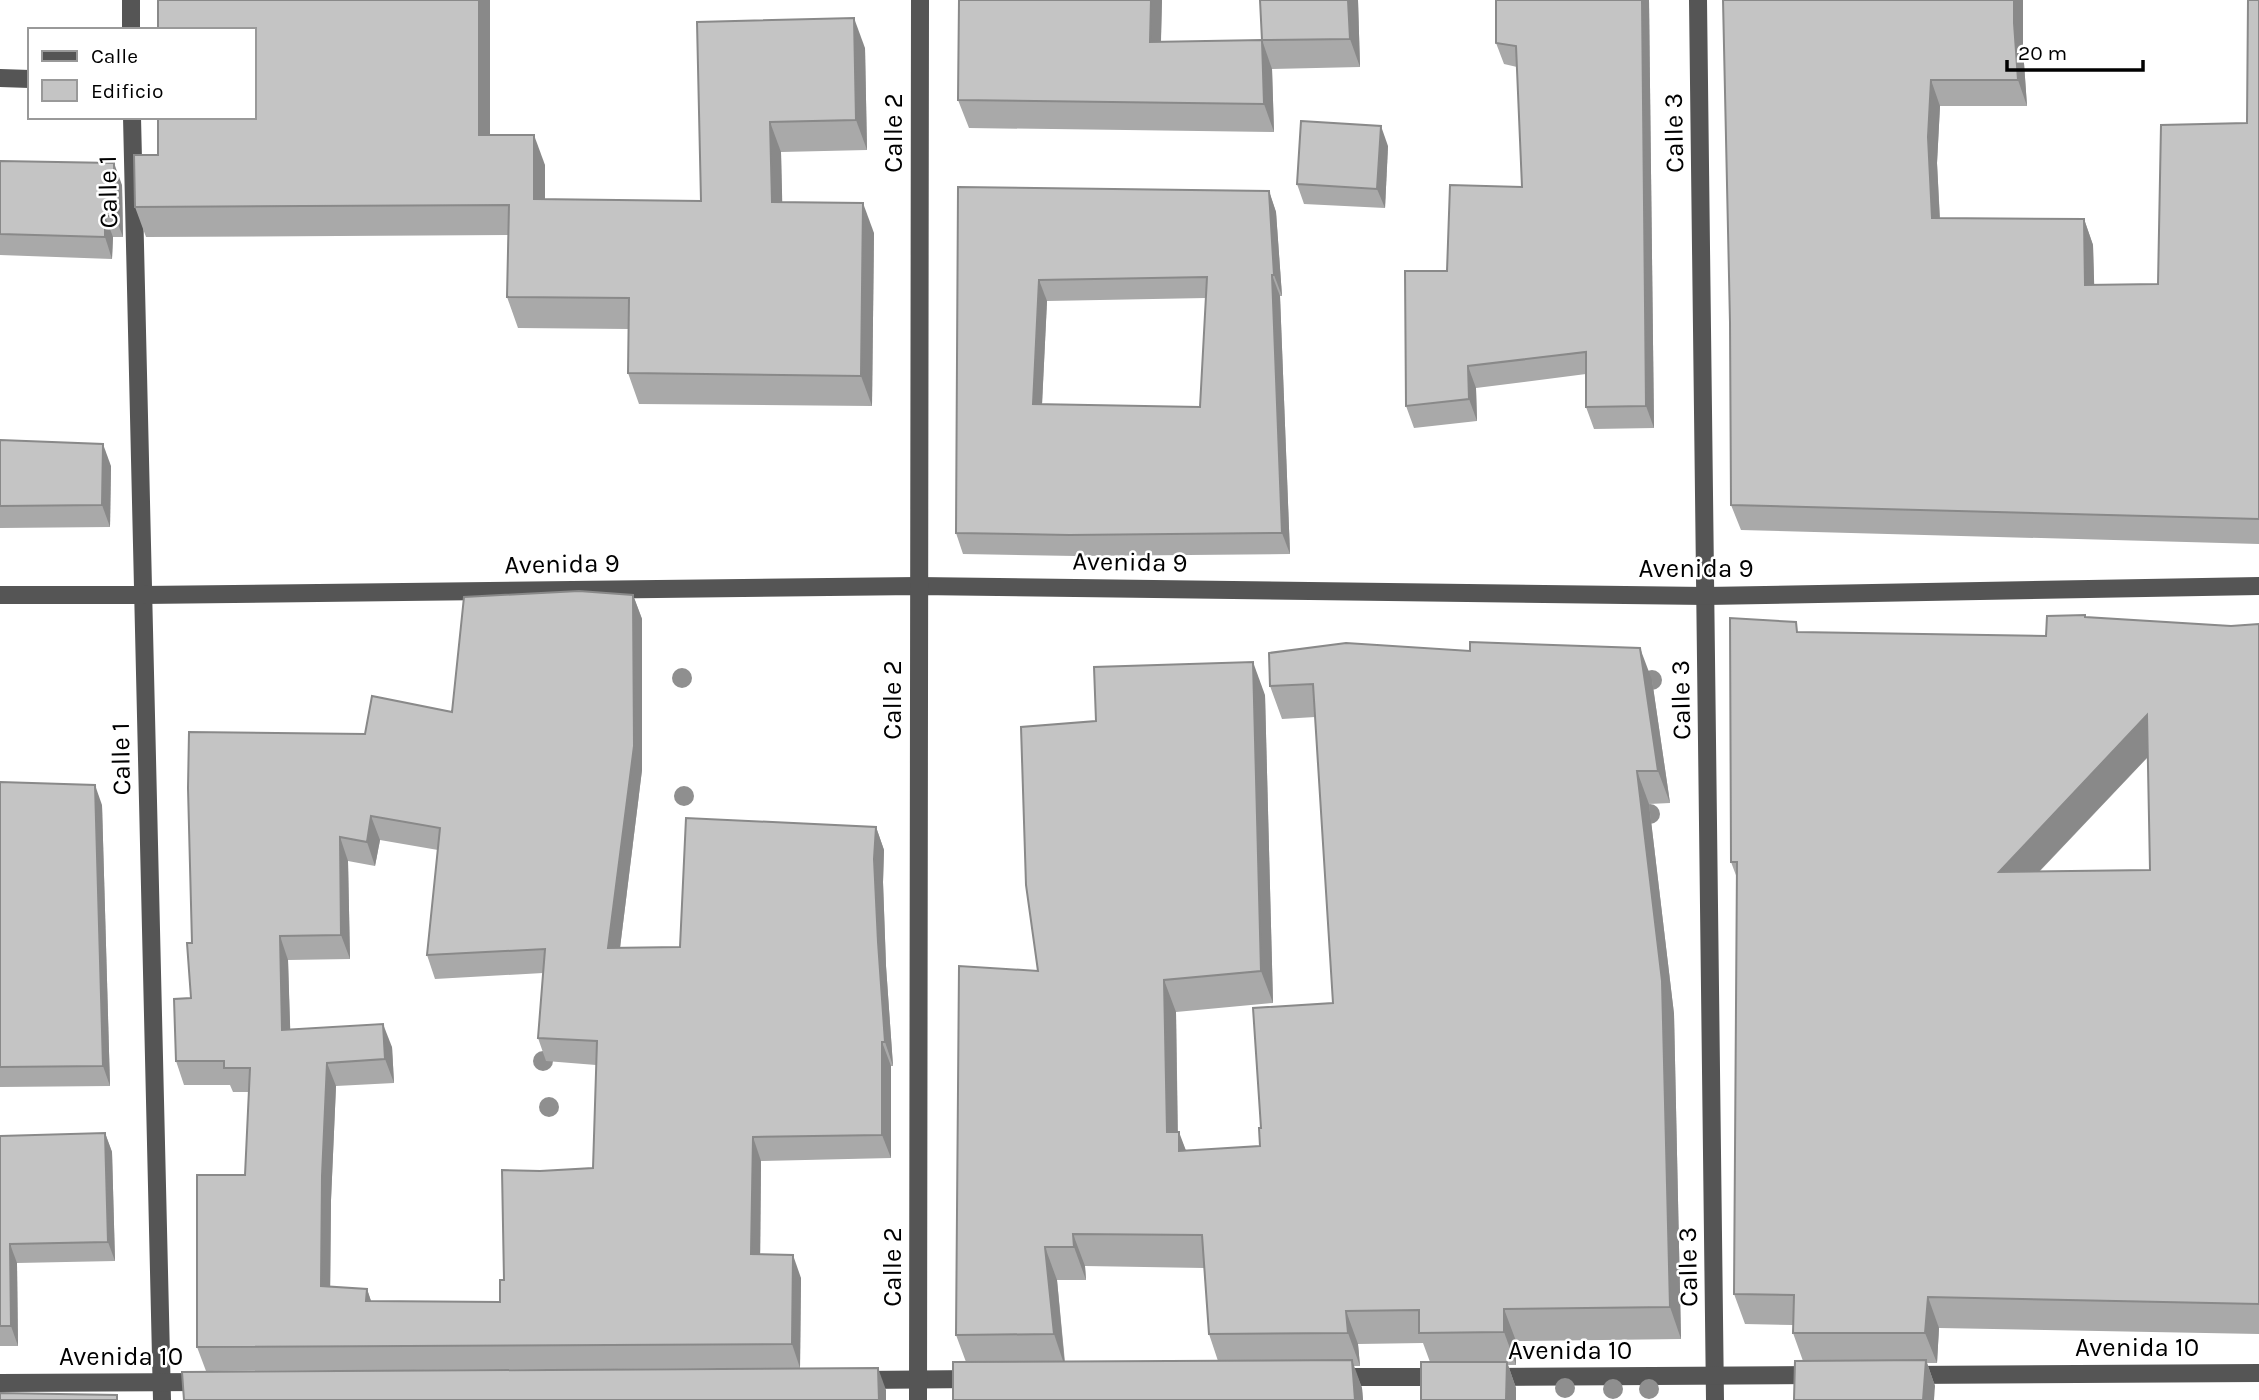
<svg xmlns="http://www.w3.org/2000/svg" width="2259" height="1400" viewBox="0 0 2259 1400" font-family="Karla,sans-serif">
<style>
.lines{fill:none;stroke-linecap:round;stroke-linejoin:round}
.minor{stroke:#555;stroke-width:18}
.tree{fill:#8f8f8f}
.wall{fill:#a9a9a9;fill-rule:evenodd}
.shaded-wall{fill:#898989}
.building{fill:#c4c4c4;stroke:#898989;stroke-width:2;fill-rule:evenodd}
.labels{text-anchor:middle;dominant-baseline:central;stroke-width:5;stroke-linejoin:round;paint-order:stroke}
.street-label{font-size:26px;fill:#000;stroke:#fff}
</style>
<rect width="100%" height="100%" fill="#fff"/>
<g class="lines">
<g class="minor">
<polyline points="1698,0 1715,1400"/>
<polyline points="131,30 131,0"/>
<polyline points="0,78 30,79"/>
<polyline points="132,117 162,1400"/>
<polyline points="0,595 143,595 918,586 1706,596 2259,586"/>
<polyline points="1907,1375 2259,1373"/>
<polyline points="1333,1377 1445,1377"/>
<polyline points="1487,1377 1816,1375"/>
<polyline points="861,1380 976,1379"/>
<polyline points="0,1383 206,1382"/>
<polyline points="918,1400 920,0"/>
</g>
</g>
<g class="tree">
<circle cx="682" cy="678" r="10"/>
<circle cx="1652" cy="680" r="10"/>
<circle cx="684" cy="796" r="10"/>
<circle cx="1650" cy="814" r="10"/>
<circle cx="543" cy="1061" r="10"/>
<circle cx="549" cy="1107" r="10"/>
<circle cx="1565" cy="1388" r="10"/>
<circle cx="1613" cy="1389" r="10"/>
<circle cx="1649" cy="1389" r="10"/>
</g>
<g class="wall">
<polygon points="959,0 1162,0 1161,42 1262,40 1358,0 1360,67 1272,69 1274,132 969,128 958,100"/>
<polygon points="1649,0 1654,428 1594,429 1586,407 1586,374 1476,388 1477,421 1414,428 1406,406 1447,271 1522,187 1517,67 1504,64 1496,43"/>
<polygon points="1723,0 2023,49 2027,106 1940,106 1937,163 1940,219 2084,219 2093,245 2094,285 2158,284 2247,123 2259,0 2259,544 1741,530 1731,505 1730,322"/>
<polygon points="697,22 865,48 867,150 781,152 782,202 874,233 872,406 639,404 628,373 629,329 518,328 507,297 508,235 146,237 135,207 158,155 490,135 545,165 545,199 701,201"/>
<polygon points="1388,146 1385,208 1304,204 1297,184"/>
<polygon points="0,161 122,185 123,237 113,237 112,259 0,255"/>
<path d="M958,187L1269,191L1276,212L1282,296H1280L1290,554L1076,556L963,554L956,533ZM1206,298L1200,407L1042,404L1047,301Z"/>
<polygon points="0,440 111,466 110,527 0,528"/>
<path d="M633,595L642,619V770L620,948L680,947L876,827L884,850L883,882L886,966L893,1066H891V1158L761,1161L760,1254L801,1278L800,1368L206,1371L197,1347L245,1175L249,1092H233L230,1085H184L176,1061L191,998L192,943L365,734L452,712ZM380,840L438,850L427,955L435,979L543,973L538,1038L546,1061L596,1065L593,1168L540,1171L504,1280L500,1302L371,1301L367,1289L330,1287L331,1200L336,1086L394,1083L392,1047L290,1029L288,960L350,959L348,861L375,866Z"/>
<path d="M2086,617L2231,626L2259,624V1334L1939,1328L1937,1363H1927L1935,1386L1803,1361L1793,1333V1325L1745,1324L1734,1294L1737,878L1731,862L1800,632L2046,636ZM2148,757L2150,870L2040,871Z"/>
<path d="M1269,653L1652,680L1670,803L1649,804L1674,1014L1681,1339L1516,1341V1365H1508L1516,1388V1400H1421L1430,1362L1423,1343L1358,1344L1360,1366H1353L1362,1388L1363,1400H953L966,1362L956,1335L1096,721L1265,695L1273,1003L1176,1012L1178,1132L1186,1151L1260,1146L1261,1128L1333,1003L1315,717L1282,719L1270,686ZM1085,1266L1204,1268L1209,1334L1218,1361L1065,1362L1057,1280H1086Z"/>
<polygon points="0,782 102,805 110,1086 0,1087"/>
<polygon points="105,1133 112,1152 115,1261 17,1263 18,1346 0,1346 0,1136"/>
</g>
<g class="shaded-wall">
<polygon points="479,0 490,0 490,166 479,135"/>
<polygon points="1151,0 1162,0 1160,71 1150,42"/>
<polygon points="1348,0 1358,0 1360,67 1350,39"/>
<polygon points="1642,0 1649,0 1654,428 1646,406"/>
<polygon points="2014,0 2023,0 2023,49 2027,106 2018,80 2014,23"/>
<polygon points="854,18 865,48 867,150 856,120"/>
<polygon points="1262,40 1272,69 1274,132 1264,104"/>
<polygon points="1931,80 1940,106 1937,163 1941,244 1932,218 1928,137"/>
<polygon points="770,122 781,152 783,232 772,202"/>
<polygon points="1381,126 1388,146 1385,208 1377,189"/>
<polygon points="534,135 545,165 545,229 534,199"/>
<polygon points="114,163 122,185 123,237 115,216"/>
<polygon points="1269,191 1276,212 1282,296 1274,275"/>
<polygon points="863,203 874,233 872,406 861,376"/>
<polygon points="105,216 113,237 112,259 105,237"/>
<polygon points="2084,219 2093,245 2095,311 2085,285"/>
<polygon points="1272,275 1280,296 1290,554 1282,533"/>
<polygon points="1039,280 1047,301 1041,425 1033,404"/>
<polygon points="1468,366 1476,388 1477,421 1469,399"/>
<polygon points="103,444 111,466 110,527 102,505"/>
<polygon points="633,595 642,619 642,770 617,972 608,948"/>
<polygon points="1640,648 1652,680 1670,803 1658,771"/>
<polygon points="1253,662 1265,695 1273,1003 1261,971"/>
<polygon points="2147,715 2158,746 2010,902 1999,872"/>
<polygon points="1637,771 1649,804 1674,1014 1681,1339 1670,1307"/>
<polygon points="95,785 102,805 110,1086 103,1066"/>
<polygon points="371,816 380,840 375,866 367,842"/>
<polygon points="876,827 884,850 883,882 886,966 893,1066 885,1042 878,942 874,859"/>
<polygon points="340,837 348,861 350,959 341,935"/>
<polygon points="280,936 288,960 291,1053 282,1030"/>
<polygon points="1164,980 1176,1012 1178,1164 1167,1132"/>
<polygon points="383,1024 392,1047 394,1083 385,1059"/>
<polygon points="882,1042 891,1066 891,1158 882,1135"/>
<polygon points="327,1063 336,1086 331,1200 330,1310 321,1286 322,1176"/>
<polygon points="1179,1132 1191,1164 1179,1151"/>
<polygon points="105,1133 112,1152 115,1261 108,1242"/>
<polygon points="753,1137 761,1161 760,1277 751,1254"/>
<polygon points="1073,1234 1085,1266 1086,1280 1074,1247"/>
<polygon points="10,1244 17,1263 18,1346 11,1326"/>
<polygon points="1045,1247 1057,1280 1065,1367 1054,1334"/>
<polygon points="793,1255 801,1278 800,1368 792,1344"/>
<polygon points="367,1289 375,1313 366,1301"/>
<polygon points="1928,1297 1939,1328 1937,1363 1925,1333"/>
<polygon points="1504,1309 1516,1341 1516,1365 1504,1332"/>
<polygon points="1346,1311 1358,1344 1360,1366 1348,1333"/>
<polygon points="1352,1360 1362,1388 1363,1400 1355,1400"/>
<polygon points="1926,1360 1935,1386 1934,1400 1923,1400"/>
<polygon points="1507,1362 1516,1388 1516,1400 1506,1400"/>
<polygon points="878,1368 886,1390 886,1400 879,1400"/>
</g>
<g class="building">
<polygon points="158,0 479,0 479,135 534,135 534,199 701,201 697,22 854,18 856,120 770,122 772,202 863,203 861,376 628,373 629,298 507,297 509,205 135,207 134,155 158,155 158,117 254,117 254,30 158,30"/>
<polygon points="959,0 1151,0 1150,42 1262,40 1264,104 958,100"/>
<polygon points="1260,0 1348,0 1350,39 1262,40"/>
<polygon points="1496,0 1642,0 1646,406 1586,407 1586,352 1468,366 1469,399 1406,406 1405,271 1447,271 1450,185 1522,187 1516,46 1496,43"/>
<polygon points="1723,0 2014,0 2014,23 2018,80 1931,80 1928,137 1932,218 2084,219 2085,285 2158,284 2161,125 2247,123 2248,0 2259,0 2259,519 1731,505 1730,322"/>
<polygon points="1301,121 1381,126 1377,189 1297,184"/>
<polygon points="0,161 114,163 115,216 105,216 105,237 0,234"/>
<path d="M958,187L1269,191L1274,275H1272L1282,533L1069,535L956,533ZM1207,277L1200,407L1033,404L1039,280Z"/>
<polygon points="0,440 103,444 102,505 0,506"/>
<path d="M579,591L633,595L634,746L608,948L680,947L686,818L876,827L874,859L878,942L885,1042H882V1135L753,1137L751,1254L793,1255L792,1344L197,1347V1175H245L250,1068H224V1061H176L174,999L191,998L187,943H192L188,788L189,732L365,734L372,696L452,712L464,597ZM371,816L440,828L427,955L545,949L538,1038L597,1041L593,1168L540,1171L502,1170L504,1280H500V1302L366,1301L367,1289L321,1286L322,1176L327,1063L385,1059L383,1024L282,1030L280,936L341,935L340,837L367,842Z"/>
<path d="M2085,615V617L2231,626L2259,624V1304L1928,1297L1925,1333H1793L1794,1295L1734,1294L1737,862H1731L1730,618L1796,622L1797,632L2046,636L2047,616ZM2147,715L2150,870L1999,872Z"/>
<polygon points="1470,642 1640,648 1658,771 1637,771 1662,981 1670,1307 1504,1309 1504,1332 1419,1333 1419,1310 1346,1311 1348,1333 1209,1334 1202,1235 1073,1234 1074,1247 1045,1247 1054,1334 956,1335 959,966 1038,971 1026,885 1021,727 1096,721 1094,667 1253,662 1261,971 1164,980 1167,1132 1179,1132 1179,1151 1260,1146 1259,1128 1261,1128 1253,1008 1333,1003 1313,684 1270,686 1269,653 1346,643 1470,651"/>
<polygon points="0,782 95,785 103,1066 0,1067"/>
<polygon points="105,1133 108,1242 10,1244 11,1326 0,1326 0,1136"/>
<polygon points="1352,1360 1355,1400 953,1400 953,1362"/>
<polygon points="1926,1360 1923,1400 1794,1400 1795,1361"/>
<polygon points="1421,1362 1507,1362 1506,1400 1421,1400"/>
<polygon points="878,1368 879,1400 184,1400 182,1372"/>
<polygon points="0,1393 117,1395 117,1400 0,1400"/>
</g>
<g class="labels">
<g class="street-label">
<text transform="translate(893 133) rotate(-90)">Calle 2</text>
<text transform="translate(1674 133) rotate(-91)">Calle 3</text>
<text transform="translate(108 192) rotate(-91)">Calle 1</text>
<text transform="translate(1130 562) rotate(1)">Avenida 9</text>
<text transform="translate(562 564) rotate(-1)">Avenida 9</text>
<text x="1696" y="568">Avenida 9</text>
<text transform="translate(892 700) rotate(-90)">Calle 2</text>
<text transform="translate(1681 700) rotate(-91)">Calle 3</text>
<text transform="translate(121 759) rotate(-91)">Calle 1</text>
<text transform="translate(892 1267) rotate(-90)">Calle 2</text>
<text transform="translate(1688 1267) rotate(-91)">Calle 3</text>
<text x="2137" y="1347">Avenida 10</text>
<text x="1570" y="1350">Avenida 10</text>
<text x="121" y="1356">Avenida 10</text>
</g>
</g>
<rect x="28" y="28" width="228" height="91" fill="#ffffff" stroke="#999999" stroke-width="2"/>
<rect x="42" y="51" width="35" height="10" fill="#555555" stroke="#999999" stroke-width="2"/>
<text x="91" y="63" font-size="21" fill="#000000">Calle</text>
<rect x="42" y="80" width="35" height="21" fill="#c4c4c4" stroke="#999999" stroke-width="2"/>
<text x="91" y="98" font-size="21" fill="#000000">Edificio</text>
<path d="M2007 60v10h136v-10" fill="none" stroke="#000000" stroke-width="3.5"/>
<text x="2018" y="60" font-size="21" fill="#000000" stroke="#ffffff" stroke-width="5" paint-order="stroke">20 m</text>
</svg>
